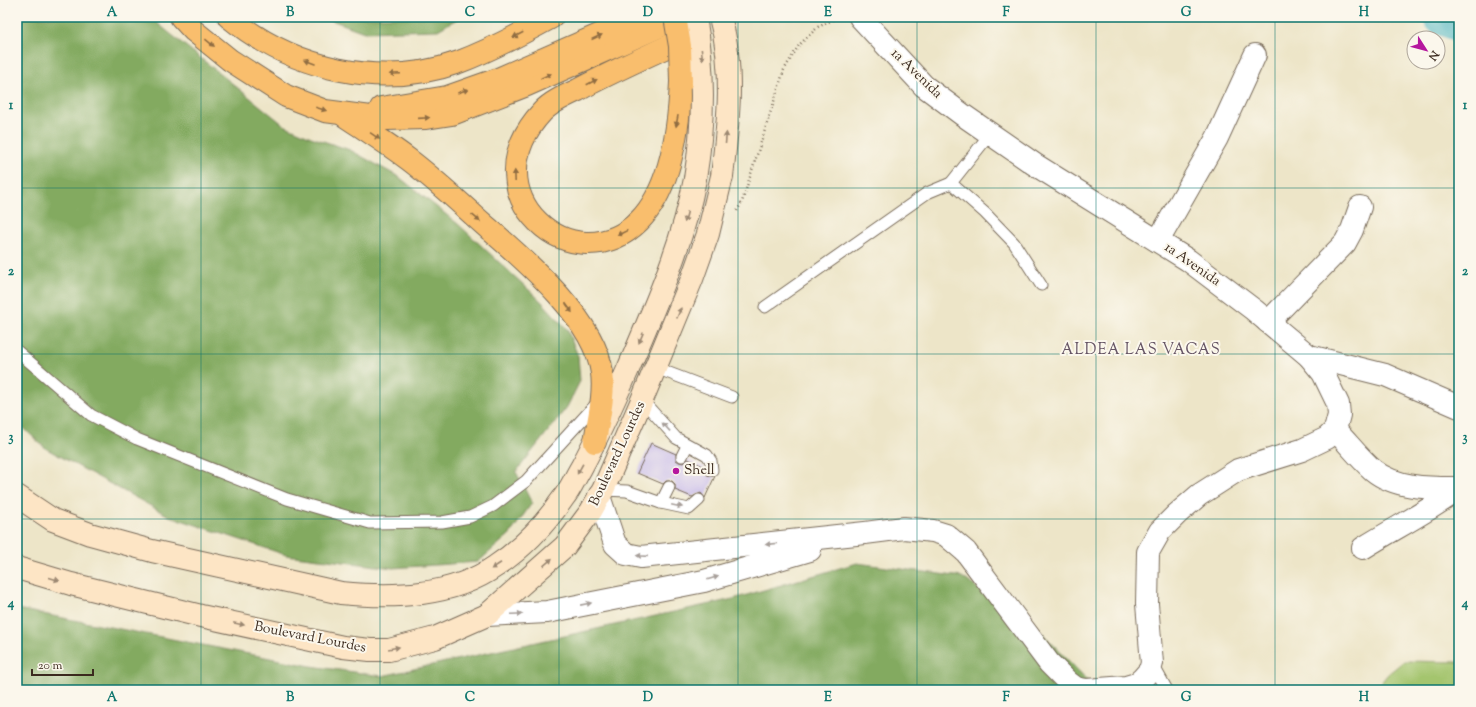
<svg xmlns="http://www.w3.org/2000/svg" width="1476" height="707" viewBox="0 0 1476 707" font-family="'Sorts Mill Goudy',serif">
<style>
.green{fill:#a4c56e;stroke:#707846}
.forest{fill:#83aa61;stroke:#5f6a40}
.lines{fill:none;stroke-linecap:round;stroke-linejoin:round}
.river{stroke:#42b1bd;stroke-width:37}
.building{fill:#b5a5e9}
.service-casing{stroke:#796b5a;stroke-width:13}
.minor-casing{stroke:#796b5a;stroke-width:24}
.tertiary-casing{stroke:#796b5a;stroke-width:24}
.secondary-casing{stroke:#796b5a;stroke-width:24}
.primary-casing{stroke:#796b5a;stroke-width:24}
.path{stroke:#796b5a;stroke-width:2.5;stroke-dasharray:1 3;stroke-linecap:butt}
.service{stroke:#fff;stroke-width:11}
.minor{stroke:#fff;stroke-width:22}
.tertiary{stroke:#fff;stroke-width:22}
.secondary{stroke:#fde5c5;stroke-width:22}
.primary{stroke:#f9be6d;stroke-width:22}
.secondary-bridge-casing{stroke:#796b5a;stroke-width:24;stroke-linecap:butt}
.primary-bridge-casing{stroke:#796b5a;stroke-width:24;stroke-linecap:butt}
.secondary-bridge{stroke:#fde5c5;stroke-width:22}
.primary-bridge{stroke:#f9be6d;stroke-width:22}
.oneway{fill:#906d42}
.oneway2{fill:#9c8872}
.oneway3{fill:#a79f9a}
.grid{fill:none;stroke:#0f766e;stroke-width:1;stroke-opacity:0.55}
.poi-dot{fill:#b5179e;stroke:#fbf7ec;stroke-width:1.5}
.labels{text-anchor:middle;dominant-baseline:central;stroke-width:4;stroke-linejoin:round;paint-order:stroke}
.street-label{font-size:14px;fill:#3b2a1e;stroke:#fbf7ec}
.poi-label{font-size:14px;fill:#3b2a1e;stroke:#fbf7ec;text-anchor:start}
.neighbourhood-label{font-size:15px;letter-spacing:1px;fill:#665565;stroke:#fbf7ec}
.neatline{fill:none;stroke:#0f766e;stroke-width:1.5}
.grid-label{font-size:13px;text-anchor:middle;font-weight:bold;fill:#0f766e}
</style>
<rect width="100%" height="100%" fill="#fbf7ec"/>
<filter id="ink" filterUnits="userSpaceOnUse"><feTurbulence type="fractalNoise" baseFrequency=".025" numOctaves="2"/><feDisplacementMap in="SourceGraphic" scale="8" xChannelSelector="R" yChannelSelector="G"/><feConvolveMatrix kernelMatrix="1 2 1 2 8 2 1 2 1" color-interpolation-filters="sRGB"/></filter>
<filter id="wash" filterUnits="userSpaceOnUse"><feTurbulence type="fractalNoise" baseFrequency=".012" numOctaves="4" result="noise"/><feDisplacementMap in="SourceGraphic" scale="16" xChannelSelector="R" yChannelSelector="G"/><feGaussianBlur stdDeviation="0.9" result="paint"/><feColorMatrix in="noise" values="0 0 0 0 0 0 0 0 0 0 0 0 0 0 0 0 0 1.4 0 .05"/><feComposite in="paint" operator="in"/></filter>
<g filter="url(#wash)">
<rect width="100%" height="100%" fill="#ede5c8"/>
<polygon class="green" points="1404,661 1459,662 1459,690 1375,690 1388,674"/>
<g class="forest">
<polygon points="17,17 153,17 157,23 284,125 311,137 350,150 399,177 458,224 541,301 567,329 578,356 580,381 567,407 516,472 532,503 510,534 478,562 393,568 286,555 169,516 45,448 17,422"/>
<polygon points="323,17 460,17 438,30 364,32"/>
<polygon points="857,563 962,577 1043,634 1095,688 1095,690 17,690 17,609 311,666 382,676 733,599"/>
</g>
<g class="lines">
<polyline class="river" points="1442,17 1459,23"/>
</g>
<g id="blocks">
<polygon class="building" points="651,443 676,454 676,460 679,462 683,463 688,459 705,467 706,474 709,476 715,476 705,498 701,493 692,497 675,490 675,484 672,481 666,481 663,484 637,473"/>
</g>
</g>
<g filter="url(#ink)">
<use href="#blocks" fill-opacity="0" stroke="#796b5a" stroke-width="1"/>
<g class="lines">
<defs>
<g id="service">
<polyline points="951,183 990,134"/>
<polyline points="765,307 927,193 951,183 985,213 1014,243 1041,285"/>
<polyline points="17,351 91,415 137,439 287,499 370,523 442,522 470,517 493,506 526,481 599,401"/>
<polyline points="656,368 732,397"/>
<polyline points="642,400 676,438 707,455 711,461 712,470"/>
<polyline points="682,456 687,446"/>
<polyline points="603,490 627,491 661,503 689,509 699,500"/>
<polyline points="661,503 669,487"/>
<polyline points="1152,663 1167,690"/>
</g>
<g id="minor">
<polyline points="1158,241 1217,138 1255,55"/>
<polyline points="1268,322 1345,243 1352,230 1360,207"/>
<polyline points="1309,356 1385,375 1459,407"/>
<path d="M1335,430C1348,443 1360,459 1373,470C1396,489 1432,488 1459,488"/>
<path d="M1363,548C1395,528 1429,511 1459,489"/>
</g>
<g id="tertiary">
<polyline points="599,496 615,544 626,554 641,557 865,533 904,528 933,531 946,535 966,552 1049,663 1068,682 1076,688 1086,690 1126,687 1136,684 1143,678 1150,670 1152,663 1147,604 1148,552 1160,531 1177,514 1199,495 1238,470 1302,450 1327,438 1335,430 1339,415 1338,404 1323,373 1309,356 1254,310 1188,260 1034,164 963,115 924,86 860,17"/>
<polyline points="487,615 547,612 704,581 810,550"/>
</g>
<g id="secondary">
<path d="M17,496L53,520L90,534L152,551L341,593C393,598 452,597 496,566C523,548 546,523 564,497C571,488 575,478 581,468C599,435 614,401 629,367C655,306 683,244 695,179"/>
<polyline points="17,568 71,584 201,616 343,647 370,650 389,650 435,638 487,615 565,546 591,511 603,490 642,400 692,279 708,234 722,176"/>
</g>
<g id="primary">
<polyline points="181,17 194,31 230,60 286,96 325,111 386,119 426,118 452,114 527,85 665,24"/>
<path d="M229,17C292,69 381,90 459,62C491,50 523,33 552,17"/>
<path d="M673,44C641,59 609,73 578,90C565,96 551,102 542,112C466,194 574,286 639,221C671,189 679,126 681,82"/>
<polyline points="381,108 447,97 498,79 640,17"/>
<path d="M345,116C366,130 388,144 408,159C436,180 462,205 488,228C527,262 595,320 602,373C605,395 598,420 595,442"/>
</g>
</defs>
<use href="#service" class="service-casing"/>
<use href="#minor" class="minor-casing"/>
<use href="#tertiary" class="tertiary-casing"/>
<use href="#secondary" class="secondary-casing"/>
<use href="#primary" class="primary-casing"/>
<polyline class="path" points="737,211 742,202 784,70 799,45 818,27 839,17"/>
<use href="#service" class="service"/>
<use href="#minor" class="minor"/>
<use href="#tertiary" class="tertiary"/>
<use href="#secondary" class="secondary"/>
<use href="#primary" class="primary"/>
<defs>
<g id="secondary-bridge">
<path d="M720,17C735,69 728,124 722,176"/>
<path d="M695,179C704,124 705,72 695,17"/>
</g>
<polyline id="primary-bridge" points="675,17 680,46 681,82"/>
</defs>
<use href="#secondary-bridge" class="secondary-bridge-casing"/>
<use href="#primary-bridge" class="primary-bridge-casing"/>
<use href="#secondary-bridge" class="secondary-bridge"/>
<use href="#primary-bridge" class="primary-bridge"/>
</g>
<defs><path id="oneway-solid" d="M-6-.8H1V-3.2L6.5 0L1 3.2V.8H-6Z"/></defs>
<g class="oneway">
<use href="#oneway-solid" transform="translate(518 35) rotate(153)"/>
<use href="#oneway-solid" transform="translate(597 37) rotate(-24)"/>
<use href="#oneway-solid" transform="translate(210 43) rotate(39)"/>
<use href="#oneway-solid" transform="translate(310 62) rotate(-159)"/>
<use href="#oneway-solid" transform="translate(395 74) rotate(178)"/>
<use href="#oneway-solid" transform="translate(546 76) rotate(-24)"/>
<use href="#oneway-solid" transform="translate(592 82) rotate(-27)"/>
<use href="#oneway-solid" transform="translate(463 91) rotate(-19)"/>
<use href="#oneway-solid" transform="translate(321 109) rotate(17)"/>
<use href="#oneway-solid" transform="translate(424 118) rotate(-4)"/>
<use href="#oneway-solid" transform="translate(677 121) rotate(100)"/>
<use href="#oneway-solid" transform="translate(375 136) rotate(34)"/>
<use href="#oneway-solid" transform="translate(515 176) rotate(-92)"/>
<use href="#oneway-solid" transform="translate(476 218) rotate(41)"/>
<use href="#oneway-solid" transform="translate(622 233) rotate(154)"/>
<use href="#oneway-solid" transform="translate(569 308) rotate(55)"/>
</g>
<g class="oneway2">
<use href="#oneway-solid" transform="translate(702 55) rotate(84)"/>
<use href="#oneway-solid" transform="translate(726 138) rotate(-85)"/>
<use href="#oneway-solid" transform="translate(686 217) rotate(105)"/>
<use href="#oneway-solid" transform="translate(679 313) rotate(-68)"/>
<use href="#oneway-solid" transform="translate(641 338) rotate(113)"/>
<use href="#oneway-solid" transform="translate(580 469) rotate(119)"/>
<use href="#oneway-solid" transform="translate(548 562) rotate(-41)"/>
<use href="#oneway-solid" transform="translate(496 566) rotate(147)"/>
<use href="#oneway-solid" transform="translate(54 579) rotate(16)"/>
<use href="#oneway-solid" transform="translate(239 624) rotate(12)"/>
<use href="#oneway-solid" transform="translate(394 648) rotate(-10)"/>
</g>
<g class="oneway3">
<use href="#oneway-solid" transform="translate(666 427) rotate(-133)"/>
<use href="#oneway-solid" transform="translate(677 506) rotate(12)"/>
<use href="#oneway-solid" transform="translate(771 544) rotate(174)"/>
<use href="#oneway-solid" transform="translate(642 556) rotate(-176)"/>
<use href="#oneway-solid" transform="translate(713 578) rotate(-16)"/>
<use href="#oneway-solid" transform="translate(586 604) rotate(-11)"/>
<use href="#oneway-solid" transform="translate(517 614) rotate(-3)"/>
</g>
</g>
<path class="grid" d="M201,17V690M380,17V690M559,17V690M738,17V690M917,17V690M1096,17V690M1275,17V690M17,188H1459M17,354H1459M17,519H1459"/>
<circle class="poi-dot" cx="676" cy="471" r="4"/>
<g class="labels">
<g class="street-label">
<text transform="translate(916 74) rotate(44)">1a Avenida</text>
<text transform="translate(1192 265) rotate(35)">1a Avenida</text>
<text transform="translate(618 454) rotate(-65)">Boulevard Lourdes</text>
<text transform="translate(310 638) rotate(11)">Boulevard Lourdes</text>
</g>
<g class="poi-label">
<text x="684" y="471">Shell</text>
</g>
<g class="neighbourhood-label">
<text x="1141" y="350">ALDEA LAS VACAS</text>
</g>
</g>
<rect width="1476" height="707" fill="none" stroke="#fbf7ec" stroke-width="44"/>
<g transform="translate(1426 50) rotate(126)"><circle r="19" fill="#fbf7ec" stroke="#aea59a"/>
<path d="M0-3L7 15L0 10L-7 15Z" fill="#b5179e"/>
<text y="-6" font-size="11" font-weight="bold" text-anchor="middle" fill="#3b2a1e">N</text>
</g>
<path d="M32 669v6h61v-6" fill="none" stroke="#3b2a1e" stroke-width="2"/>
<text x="38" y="669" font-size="12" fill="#3b2a1e" stroke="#fbf7ec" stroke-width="3" paint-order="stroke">20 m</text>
<rect x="22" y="22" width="1432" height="663" class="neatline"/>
<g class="grid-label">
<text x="112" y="16">A</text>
<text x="290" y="16">B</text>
<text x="470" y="16">C</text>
<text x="648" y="16">D</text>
<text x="828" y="16">E</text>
<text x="1006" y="16">F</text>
<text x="1186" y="16">G</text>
<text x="1364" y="16">H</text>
<text x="11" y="109">1</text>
<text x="1465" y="109">1</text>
<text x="11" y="275">2</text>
<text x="1465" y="275">2</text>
<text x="11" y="441">3</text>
<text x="1465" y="441">3</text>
<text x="11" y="607">4</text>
<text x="1465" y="607">4</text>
<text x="112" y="701">A</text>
<text x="290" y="701">B</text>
<text x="470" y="701">C</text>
<text x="648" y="701">D</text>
<text x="828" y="701">E</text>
<text x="1006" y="701">F</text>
<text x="1186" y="701">G</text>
<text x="1364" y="701">H</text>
</g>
</svg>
